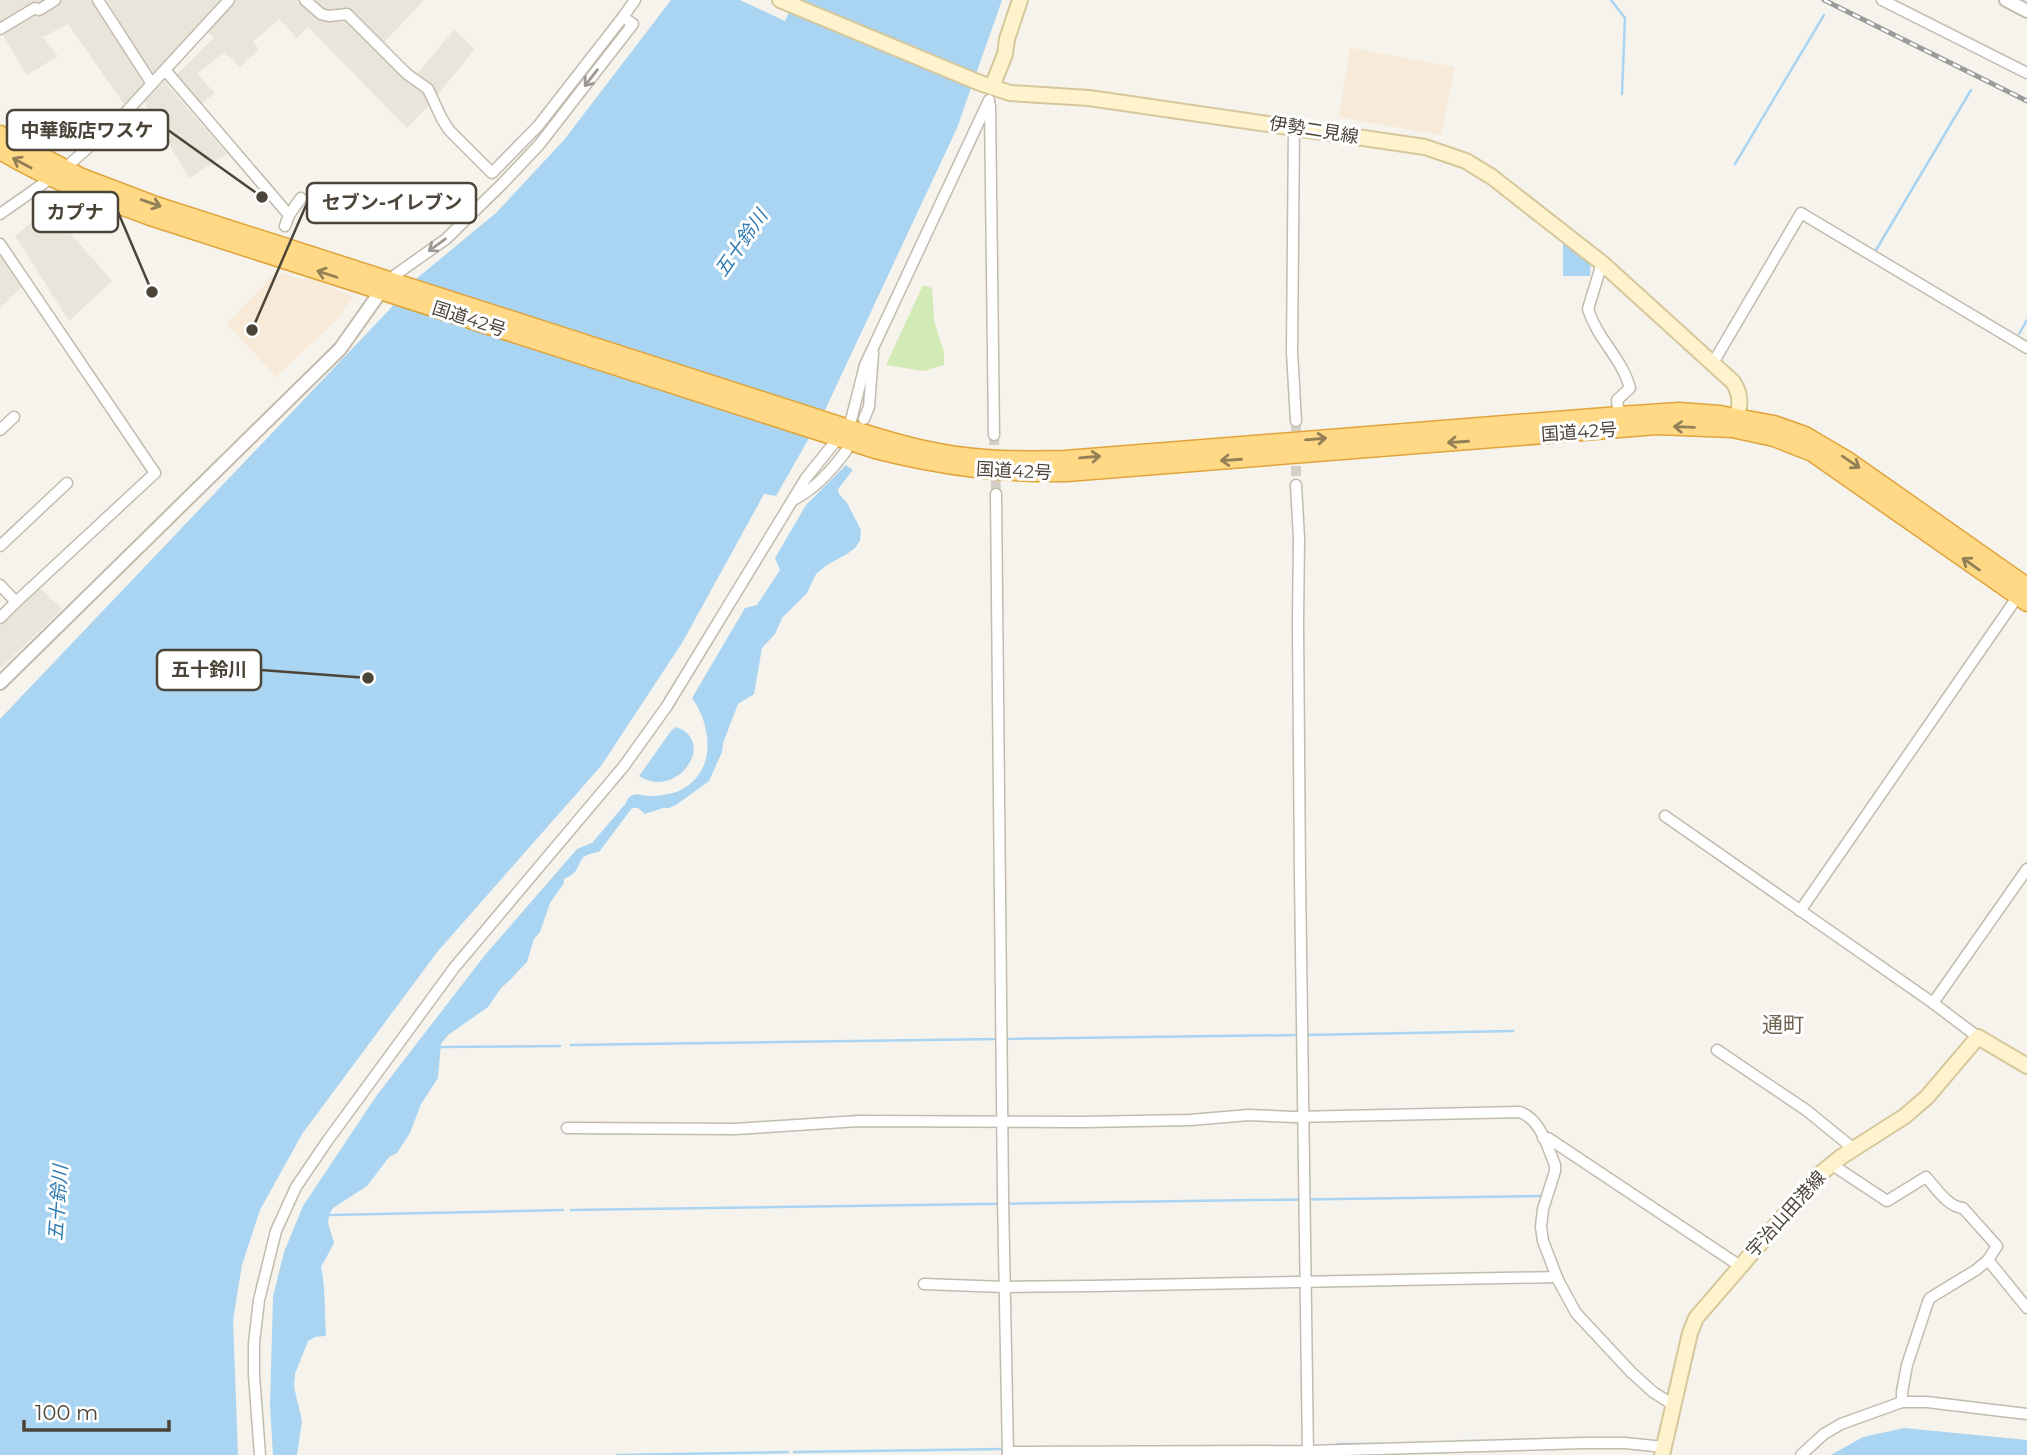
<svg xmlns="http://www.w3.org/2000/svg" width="2027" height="1455" viewBox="0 0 2027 1455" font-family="Montserrat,'Noto Sans JP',sans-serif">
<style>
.residential{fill:#eae5da}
.commercial{fill:#f7ead8}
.green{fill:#d2eab5}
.water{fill:#a9d4f2}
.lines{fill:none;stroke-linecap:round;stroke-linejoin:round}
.stream{stroke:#a9d4f2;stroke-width:2.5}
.minor-tunnel{stroke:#d4d0c8;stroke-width:10;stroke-dasharray:10 5;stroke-linecap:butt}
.minor-casing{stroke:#c2bbae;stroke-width:13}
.tertiary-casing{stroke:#c2bbae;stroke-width:16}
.secondary-casing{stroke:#d6c79b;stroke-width:18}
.trunk-casing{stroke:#e0a43c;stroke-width:19}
.minor{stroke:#fff;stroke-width:10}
.tertiary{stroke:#fff;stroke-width:12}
.secondary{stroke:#fff3cd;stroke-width:14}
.trunk{stroke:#ffd985;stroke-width:16}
.rail-casing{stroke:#9a9a9a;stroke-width:5}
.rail{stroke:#fff;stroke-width:2.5;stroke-dasharray:8;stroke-linecap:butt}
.oneway{stroke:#9c9892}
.oneway2{stroke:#938057}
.labels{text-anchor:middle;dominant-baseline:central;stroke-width:6;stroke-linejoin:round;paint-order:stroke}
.street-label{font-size:18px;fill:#4b4439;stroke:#fff}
.water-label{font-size:19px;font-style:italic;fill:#2e7ab2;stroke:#fff}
.quarter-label{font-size:21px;fill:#6e6250;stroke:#fff}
.leader{fill:none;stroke:#4b4439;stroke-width:2.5}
.callout-dot{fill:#4b4439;stroke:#fff;stroke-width:2.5}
.callout{fill:#fff;stroke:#4b4439;stroke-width:2.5}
.callout-label{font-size:19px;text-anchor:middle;font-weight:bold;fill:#4b4439}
</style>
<rect width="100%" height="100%" fill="#f6f3ec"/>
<g class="residential">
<polygon points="0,0 92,0 151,96 164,81 227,154 189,178 138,91 124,104 68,24 43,37 58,56 27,75 0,30"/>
<polygon points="107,0 221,0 152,78"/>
<polygon points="237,0 424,0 377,50 411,81 454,30 475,49 431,103 407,128 308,27 297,38 279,19 253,42 259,49 240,67 224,52 197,74 215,93 200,105 176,75 214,38 207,31"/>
<polygon points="48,208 112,281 69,321 15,236"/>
<polygon points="0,255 22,287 0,308"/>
<polygon points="39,587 62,609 0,669 0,624"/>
</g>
<g class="commercial">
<polygon points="1350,48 1455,67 1441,135 1339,117"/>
<polygon points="276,272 300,279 311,278 353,297 336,320 276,377 227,324"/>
</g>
<polygon class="green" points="923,285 932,288 934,321 944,352 944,365 924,371 886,365"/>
<g class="water">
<polygon points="671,0 740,0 785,21 795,0 1002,0 957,128 825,410 776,496 764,494 682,643 601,766 438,951 302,1134 260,1210 242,1265 233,1320 238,1455 0,1455 0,719 389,310 416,279 496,213 564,140"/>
<polygon points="1546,222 1591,257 1590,276 1563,276 1563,243 1544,227"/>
<path d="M846,465L853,470L838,489L839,494L847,503L861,530L860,541L855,548L847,554L827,565L816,574L807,593L782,618L775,634L762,648L754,694L738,704L723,743L722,752L709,781L676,805L669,808H663L645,814L638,808H632L599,852C570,856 588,869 564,879V883L550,903L540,932L534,939L527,962L509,981L501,988L488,1007L448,1035L441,1044L438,1078L421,1104L410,1133L397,1153L389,1157L367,1186L333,1208L329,1215L328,1223L334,1243L321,1267C326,1290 324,1309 326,1333L325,1336L315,1337L308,1341L295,1374L294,1387L302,1421L297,1455H273L270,1405L273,1297L284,1252L303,1206L377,1095L485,955L577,849L592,843L626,803C628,799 628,797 633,795C637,793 643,796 649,796C658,796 673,794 681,790C717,771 712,726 692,698L745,608L757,605L780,570L775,558L806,505Z"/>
<path d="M676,727C718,741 677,801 639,776L671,731Z"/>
<polygon points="1904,1428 2027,1440 2027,1455 1831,1455 1863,1437"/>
</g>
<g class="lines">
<g class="stream">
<polyline points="1611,0 1625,18 1622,94"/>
<polyline points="1735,164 1824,15"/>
<polyline points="1876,250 1971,90"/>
<polyline points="2019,334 2027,320"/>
<polyline points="1306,1035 1513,1031"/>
<polyline points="1005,1039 1299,1035"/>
<polyline points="571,1045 998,1039"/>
<polyline points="441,1047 560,1046"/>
<polyline points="571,1210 1540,1196"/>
<polyline points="329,1215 563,1210"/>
<polyline points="1461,1441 1499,1441"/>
<polyline points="1338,1444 1385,1444"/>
<polyline points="1216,1447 1286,1446"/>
<polyline points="794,1452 1005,1449"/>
<polyline points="617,1455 788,1452"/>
</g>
<g class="minor-tunnel">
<polyline points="1296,421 1296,485"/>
<polyline points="994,435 996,494"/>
</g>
<defs>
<g id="minor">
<polyline points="98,0 152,84"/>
<polyline points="305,0 321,14 329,16 347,14 407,74 428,89 442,119 449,130 492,173 538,126 623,17"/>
<polyline points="1882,0 2027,73"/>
<polyline points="0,29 35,8 39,10 55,0"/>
<polyline points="165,70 289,215 285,226"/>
<polyline points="990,105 994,435"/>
<polyline points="1294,126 1292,352 1296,421"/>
<polyline points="0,214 64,169 116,123 229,0"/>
<polyline points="289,215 301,198"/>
<polyline points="0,244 155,473 16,602"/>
<path d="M1602,263L1588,309C1597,339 1622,358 1630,388L1617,400L1619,415"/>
<polyline points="388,280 446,239 503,183 539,145 633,24 623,17 635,0"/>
<polyline points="1713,363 1801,213 2027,348"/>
<polyline points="864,419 869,407 873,353"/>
<polyline points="849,428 865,365 989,100"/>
<polyline points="0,430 14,417"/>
<polyline points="1296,485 1299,538 1298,623 1300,877 1308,1455"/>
<polyline points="996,494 1003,1198 1008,1455"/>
<path d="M793,500C814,490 832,470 846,451"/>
<polyline points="0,546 67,483"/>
<polyline points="0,585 16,602 0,618"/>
<polyline points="1665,816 1933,1003 1978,1037"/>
<polyline points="1800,911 2018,596"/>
<polyline points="1933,1003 2027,869"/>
<polyline points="1717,1050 1806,1110 1854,1149"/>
<path d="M567,1128L735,1129L859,1121L1084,1122L1190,1120L1249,1115L1295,1117L1520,1112C1541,1120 1547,1146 1555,1165V1171L1543,1209L1541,1227L1543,1241L1558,1280L1576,1313L1631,1372L1653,1392L1675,1406"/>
<polyline points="1543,1138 1548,1138 1740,1266"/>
<path d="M1831,1164L1887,1201L1926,1177C1936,1188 1948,1207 1963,1208L1997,1246L1988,1260L1976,1270L1930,1298L1928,1302L1907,1365L1902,1392V1402"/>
<polyline points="1988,1260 2027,1308"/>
<polyline points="924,1284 1004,1287 1091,1286 1557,1277"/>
<polyline points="1008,1452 1308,1451 1584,1443 1625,1443 1664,1447"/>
<polyline points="260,1455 254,1375 254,1343 259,1300 276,1231 296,1187 328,1140 454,968 624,766 667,706 806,478 839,437"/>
<polyline points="1801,1455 1824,1434 1841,1424 1902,1402 1927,1402 2027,1414"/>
</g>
<g id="tertiary">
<polyline points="2006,0 2027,11"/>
<polyline points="0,683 340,349 386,284"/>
</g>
<g id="secondary">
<path d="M780,0L980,83L1010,93L1089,98L1425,147L1466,161L1492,177L1602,263L1733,382C1743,397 1740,410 1733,426"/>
<polyline points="992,87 1005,54 1007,39 1020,0"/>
<polyline points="1662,1455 1690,1333 1696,1318 1820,1174 1841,1157 1905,1116 1927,1097 1978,1037 2027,1066"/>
</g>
<g id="trunk">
<path d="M0,134L82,177L153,204L849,428C878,437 908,447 939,452C980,460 1023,460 1065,459L1619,415L1679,411L1720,414L1774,424L1805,435L1849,461L2027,586"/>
<path d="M0,151C48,180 101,199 153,218L875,450C942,467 998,474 1067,473L1657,426L1732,429L1774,438L1812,453L2027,603"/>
</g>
</defs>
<use href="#minor" class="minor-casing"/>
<use href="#tertiary" class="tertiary-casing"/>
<use href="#secondary" class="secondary-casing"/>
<use href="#trunk" class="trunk-casing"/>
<use href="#minor" class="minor"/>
<use href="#tertiary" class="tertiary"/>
<use href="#secondary" class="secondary"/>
<use href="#trunk" class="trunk"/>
<defs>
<polyline id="rail" points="1824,0 2027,101"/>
</defs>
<use href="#rail" class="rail-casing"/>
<use href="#rail" class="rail"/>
</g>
<defs><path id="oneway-shaft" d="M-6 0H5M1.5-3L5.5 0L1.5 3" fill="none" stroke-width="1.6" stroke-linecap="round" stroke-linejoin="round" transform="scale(1.75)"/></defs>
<g class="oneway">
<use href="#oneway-shaft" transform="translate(591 78) rotate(128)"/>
<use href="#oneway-shaft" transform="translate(437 245) rotate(144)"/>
</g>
<g class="oneway2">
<use href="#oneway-shaft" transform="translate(22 163) rotate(-152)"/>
<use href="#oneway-shaft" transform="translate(151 203) rotate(19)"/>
<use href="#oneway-shaft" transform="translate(327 274) rotate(-162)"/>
<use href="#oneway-shaft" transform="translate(1684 427) rotate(-178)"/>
<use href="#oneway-shaft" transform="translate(1316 439) rotate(-5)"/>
<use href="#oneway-shaft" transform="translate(1458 442) rotate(176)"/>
<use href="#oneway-shaft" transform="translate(1090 457) rotate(-5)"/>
<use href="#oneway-shaft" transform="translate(1231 460) rotate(176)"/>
<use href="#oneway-shaft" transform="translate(1851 462) rotate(34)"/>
<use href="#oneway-shaft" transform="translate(1971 564) rotate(-145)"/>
</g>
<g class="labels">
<g class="street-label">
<text transform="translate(1314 130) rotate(9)">伊勢二見線</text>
<text transform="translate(469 319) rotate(18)">国道42号</text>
<text transform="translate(1579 432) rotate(-4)">国道42号</text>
<text transform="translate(1014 471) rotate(3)">国道42号</text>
<text transform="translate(1786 1214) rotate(-48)">宇治山田港線</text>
</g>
<g class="water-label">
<text transform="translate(741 243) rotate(-55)">五十鈴川</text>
<text transform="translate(58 1203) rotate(-86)">五十鈴川</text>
</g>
<g class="quarter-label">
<text x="1783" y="1024">通町</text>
</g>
</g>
<path class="leader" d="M262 197L168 130M252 330L307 203M152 292L118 212M368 678L261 670"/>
<g class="callout-dot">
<circle cx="262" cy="197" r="7"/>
<circle cx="252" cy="330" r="7"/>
<circle cx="152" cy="292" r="7"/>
<circle cx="368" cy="678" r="7"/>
</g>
<g class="callout">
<rect x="7" y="110" width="161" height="40" rx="7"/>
<rect x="307" y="183" width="169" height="40" rx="7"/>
<rect x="33" y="192" width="85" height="40" rx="7"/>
<rect x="157" y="650" width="104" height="40" rx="7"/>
</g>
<g class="callout-label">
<text x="87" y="137">中華飯店ワスケ</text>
<text x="392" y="209">セブン-イレブン</text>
<text x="75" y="219">カプナ</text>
<text x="209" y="676">五十鈴川</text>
</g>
<path d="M24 1420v10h145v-10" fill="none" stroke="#4b4439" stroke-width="3.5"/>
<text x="35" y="1420" font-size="21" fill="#4b4439" stroke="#ffffff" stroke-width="5" paint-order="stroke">100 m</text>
</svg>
